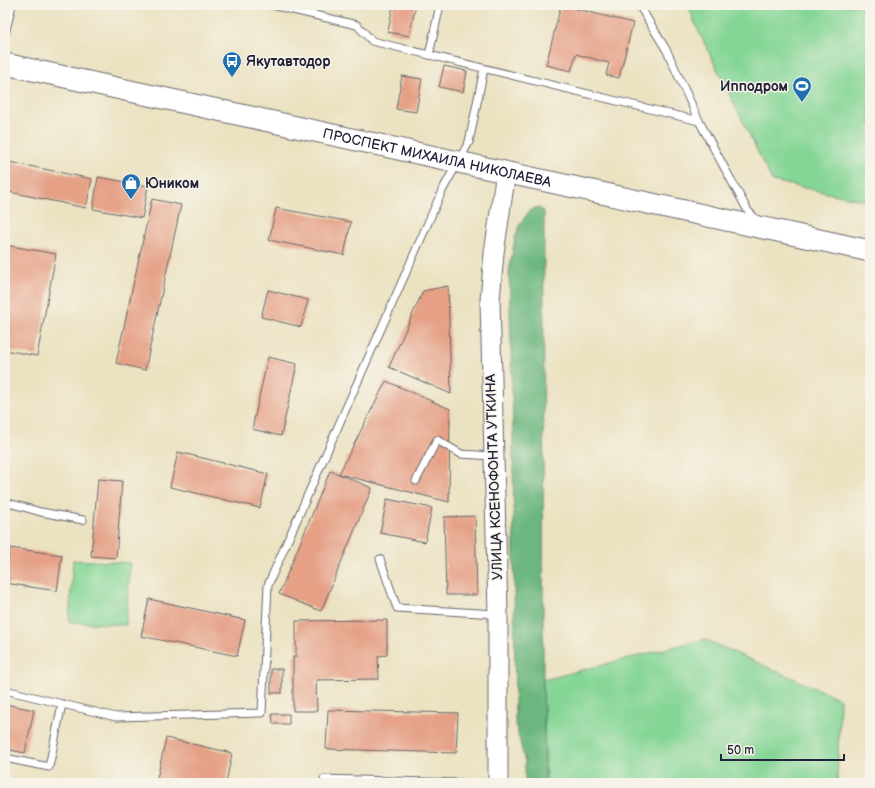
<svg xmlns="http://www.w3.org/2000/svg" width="875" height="788" viewBox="0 0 875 788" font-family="'Balsamiq Sans',sans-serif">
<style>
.green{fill:#85d696;stroke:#547c68}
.forest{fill:#6cb77f;stroke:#476c5d}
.building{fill:#e5a086}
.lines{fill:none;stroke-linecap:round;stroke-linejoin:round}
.lane-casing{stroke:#68656a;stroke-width:9}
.secondary-casing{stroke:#68656a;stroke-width:21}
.primary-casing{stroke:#68656a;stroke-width:23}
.lane{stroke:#fff;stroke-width:7}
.secondary{stroke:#fff;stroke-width:19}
.primary{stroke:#fff;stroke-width:21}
.labels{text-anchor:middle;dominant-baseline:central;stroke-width:3;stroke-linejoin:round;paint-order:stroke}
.poi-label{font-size:14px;font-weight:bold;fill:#22223b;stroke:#f7f3e8;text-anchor:start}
.street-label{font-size:14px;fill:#22223b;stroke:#f7f3e8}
</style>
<rect width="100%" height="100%" fill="#f7f3e8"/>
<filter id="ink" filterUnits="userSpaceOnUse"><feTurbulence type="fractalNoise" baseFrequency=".025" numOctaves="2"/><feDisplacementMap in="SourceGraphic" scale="8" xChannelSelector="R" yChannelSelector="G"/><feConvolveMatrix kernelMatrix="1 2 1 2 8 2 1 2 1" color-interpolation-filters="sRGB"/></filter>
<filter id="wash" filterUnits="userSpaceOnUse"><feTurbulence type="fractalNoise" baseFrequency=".012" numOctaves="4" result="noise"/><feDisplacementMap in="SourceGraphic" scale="16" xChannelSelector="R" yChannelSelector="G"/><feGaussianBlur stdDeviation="0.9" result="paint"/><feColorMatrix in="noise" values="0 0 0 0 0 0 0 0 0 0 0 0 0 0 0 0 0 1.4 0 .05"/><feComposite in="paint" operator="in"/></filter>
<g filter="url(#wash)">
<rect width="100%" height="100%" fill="#ebe2c1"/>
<g class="green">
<polygon points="688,5 870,5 870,202 772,181 696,26"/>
<polygon points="73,560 130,563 126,625 69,622"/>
<polygon points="704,639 840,699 837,783 546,783 543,680"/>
</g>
<path class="forest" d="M534,208C539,208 542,208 544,213L543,680L545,783H525V762L515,722L513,435L509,271L515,239L519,226L529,211Z"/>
<g id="blocks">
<g class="building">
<polygon points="349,5 362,5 361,8"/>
<polygon points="393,5 416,5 409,36 388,32"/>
<polygon points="561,5 633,23 619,78 606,75 609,63 576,54 571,71 546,65"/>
<polygon points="444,66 467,71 463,92 439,87"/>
<polygon points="402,76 422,79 416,112 396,109"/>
<polygon points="5,161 92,179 86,208 5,191"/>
<polygon points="98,177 148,186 142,218 93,209"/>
<polygon points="152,199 181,205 145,370 116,363"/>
<polygon points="276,208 351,222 344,255 269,240"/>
<polygon points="5,245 56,254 37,356 5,350"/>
<polygon points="448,286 451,394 389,367 423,291"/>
<polygon points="268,290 308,300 301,327 261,317"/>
<polygon points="268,357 297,364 281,436 252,429"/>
<polygon points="386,381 450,409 449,502 339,474 372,488 321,611 279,594 330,471 339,474"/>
<polygon points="178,452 268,474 260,508 170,487"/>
<polygon points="98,479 122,481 116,558 91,556"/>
<polygon points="387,499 432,508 425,542 380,533"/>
<polygon points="475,516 477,595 446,595 444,517"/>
<polygon points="10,548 62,555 57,591 5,583"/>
<polygon points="149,599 245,620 237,656 141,636"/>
<polygon points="387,620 387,655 378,656 379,679 316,680 317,711 293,711 293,657 296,657 296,621"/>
<rect x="271" y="669" width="11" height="24"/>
<polygon points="5,704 34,710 25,753 5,749"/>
<polygon points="328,710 458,713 456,753 326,749"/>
<polygon points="272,714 289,714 289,724 273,724"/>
<polygon points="166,738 232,753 226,783 156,783"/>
</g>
</g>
</g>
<g filter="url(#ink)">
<use href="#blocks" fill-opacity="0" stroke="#68656a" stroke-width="1"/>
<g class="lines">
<defs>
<g id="lane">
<polyline points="272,5 357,25 372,41 699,121"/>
<polyline points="639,5 667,51 699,121 748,211 758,221"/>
<polyline points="5,34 12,5"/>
<polyline points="429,55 440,5"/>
<polyline points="416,481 437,440 461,454 493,456"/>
<polyline points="5,502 41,512 83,520"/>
<polyline points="380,559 397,608 496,614"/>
<polyline points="5,690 116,717 262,713 268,585 442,191 469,142 484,69"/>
<polyline points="5,758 49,767 62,704"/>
<polyline points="324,779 461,783"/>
</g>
<polyline id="secondary" points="498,783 498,614 490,300 494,253 506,172"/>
<g id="primary">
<path id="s1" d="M5,64L870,251"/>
</g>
</defs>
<use href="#lane" class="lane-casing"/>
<use href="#secondary" class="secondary-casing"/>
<use href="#primary" class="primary-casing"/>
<use href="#lane" class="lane"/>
<use href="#secondary" class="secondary"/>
<use href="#primary" class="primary"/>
</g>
</g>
<defs>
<symbol id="bus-pin" viewBox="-11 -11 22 30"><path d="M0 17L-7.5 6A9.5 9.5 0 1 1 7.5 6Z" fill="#1f6fb2" stroke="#f7f3e8"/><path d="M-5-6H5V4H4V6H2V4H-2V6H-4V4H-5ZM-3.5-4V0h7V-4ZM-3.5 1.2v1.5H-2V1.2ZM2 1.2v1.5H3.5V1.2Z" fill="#fff"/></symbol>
<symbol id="stadium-pin" viewBox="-11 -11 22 30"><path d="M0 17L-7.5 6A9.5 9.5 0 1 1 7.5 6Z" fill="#1f6fb2" stroke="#f7f3e8"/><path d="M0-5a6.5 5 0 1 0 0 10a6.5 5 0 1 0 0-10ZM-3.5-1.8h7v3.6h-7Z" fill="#fff"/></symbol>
<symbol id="shop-pin" viewBox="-11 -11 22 30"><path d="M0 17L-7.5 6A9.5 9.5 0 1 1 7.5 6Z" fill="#1f6fb2" stroke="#f7f3e8"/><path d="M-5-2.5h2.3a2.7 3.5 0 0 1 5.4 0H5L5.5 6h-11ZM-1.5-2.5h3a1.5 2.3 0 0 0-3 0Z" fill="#fff"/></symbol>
</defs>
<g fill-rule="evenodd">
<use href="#bus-pin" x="221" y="50" width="22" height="30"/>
<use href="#stadium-pin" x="791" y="75" width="22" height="30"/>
<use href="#shop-pin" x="120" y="172" width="22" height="30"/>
</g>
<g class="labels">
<g class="poi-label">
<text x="246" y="61">Якутавтодор</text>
<text x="788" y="86" text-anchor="end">Ипподром</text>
<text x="145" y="183">Юником</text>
</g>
<g class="street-label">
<text stroke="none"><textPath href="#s1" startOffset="442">ПРОСПЕКТ МИХАИЛА НИКОЛАЕВА</textPath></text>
<text transform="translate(494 477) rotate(-92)">УЛИЦА КСЕНОФОНТА УТКИНА</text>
</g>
</g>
<rect width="875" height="788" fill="none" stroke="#f7f3e8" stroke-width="20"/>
<path d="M721 754v6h123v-6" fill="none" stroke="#22223b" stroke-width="2"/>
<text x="727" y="754" font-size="12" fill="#22223b" stroke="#f7f3e8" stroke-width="3" paint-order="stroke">50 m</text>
</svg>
